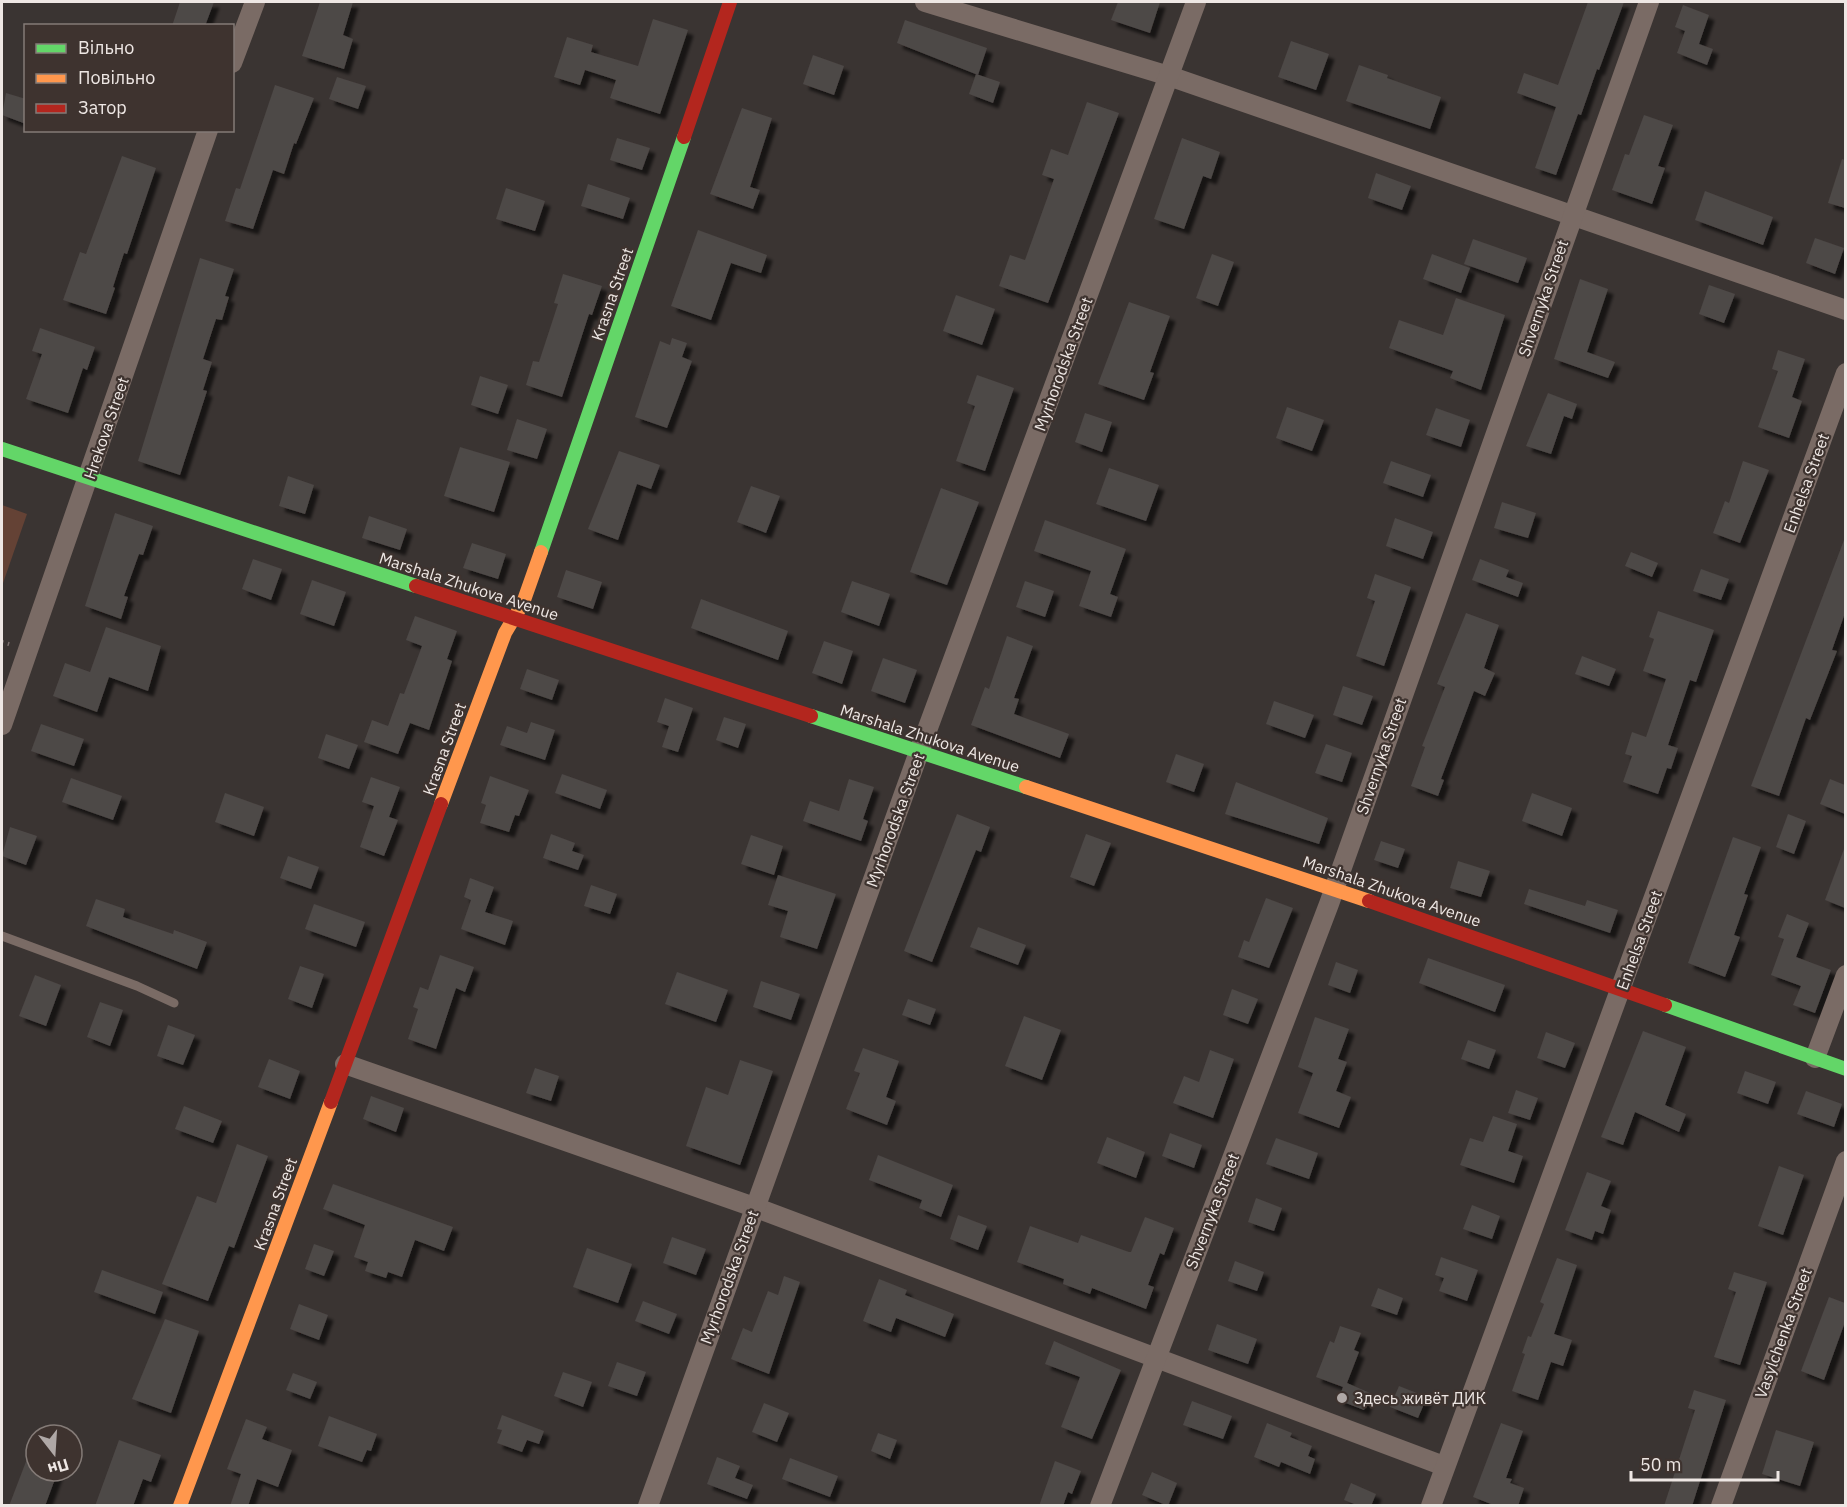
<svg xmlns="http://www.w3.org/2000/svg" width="1847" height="1507" viewBox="0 0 1847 1507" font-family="'IBM Plex Sans',sans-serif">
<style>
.green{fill:#644235}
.building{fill:#4d4846;filter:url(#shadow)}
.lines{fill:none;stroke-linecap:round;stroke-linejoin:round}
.path{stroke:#7b706e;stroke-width:4;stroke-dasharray:1.5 4.5;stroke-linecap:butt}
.lane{stroke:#7a6b65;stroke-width:9}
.street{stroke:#7a6b65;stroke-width:20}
.fast{stroke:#63d668;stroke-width:14}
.slow{stroke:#ff974d;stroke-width:14}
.jam{stroke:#b3261e;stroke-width:14}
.poi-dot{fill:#afa8a6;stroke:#3e332f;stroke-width:2}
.labels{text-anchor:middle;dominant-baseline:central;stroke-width:4.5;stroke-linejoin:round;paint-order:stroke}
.street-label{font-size:16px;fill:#eee7e4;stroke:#3e332f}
.poi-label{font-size:16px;fill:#eee7e4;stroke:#3e332f;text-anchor:start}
</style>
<defs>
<filter id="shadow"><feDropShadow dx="5.5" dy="5.5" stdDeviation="1.5" flood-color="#0009"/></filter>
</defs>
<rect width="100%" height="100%" fill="#3a3432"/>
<polygon class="green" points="2,505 27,514 2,586"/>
<g class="building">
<polygon points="180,2 214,2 205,26 172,26"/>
<polygon points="320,2 353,2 343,35 353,39 344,69 302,56"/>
<polygon points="1118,2 1160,2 1150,33 1111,20"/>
<polygon points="1588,2 1624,2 1599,70 1597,69 1581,115 1578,114 1556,175 1535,168 1556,107 1517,93 1524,73 1558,85"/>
<polygon points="1683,5 1709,15 1699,44 1713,49 1707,65 1677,53 1685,31 1675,27"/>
<polygon points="653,19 688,30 660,114 610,98 616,80 585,70 580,85 554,77 567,37 593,45 591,52 638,66"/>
<polygon points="905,20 987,48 978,75 897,43"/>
<polygon points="1291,41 1329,54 1316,90 1278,77"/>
<polygon points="813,55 844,66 834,95 803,84"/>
<polygon points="1359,65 1388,75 1387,78 1441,97 1430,129 1346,101"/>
<polygon points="976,74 1000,82 993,103 969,94"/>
<polygon points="337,77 366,86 358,109 329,99"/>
<polygon points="275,85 314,98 296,144 294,143 284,174 273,170 253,229 225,221 236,188 240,189"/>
<polygon points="6,93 26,99 26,124 2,115"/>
<polygon points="1087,102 1119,113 1048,303 999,286 1010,255 1025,260 1054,179 1042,175 1051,149 1068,155"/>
<polygon points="742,108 772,118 750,187 760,190 753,209 710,194"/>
<polygon points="1644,115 1673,125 1658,166 1665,168 1652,204 1612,190 1625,154 1629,155"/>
<polygon points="617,138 650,148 642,170 610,160"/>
<polygon points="1182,138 1220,152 1211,179 1203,176 1184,229 1154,219"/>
<polygon points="122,156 156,168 127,254 124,253 113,287 115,288 106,314 63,300 80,252 86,254"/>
<polygon points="1842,159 1845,160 1845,208 1828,203"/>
<polygon points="1376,173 1411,186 1402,210 1368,198"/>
<polygon points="588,184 630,198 623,219 581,206"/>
<polygon points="506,188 545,201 535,231 496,219"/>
<polygon points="1705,191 1773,217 1763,245 1695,220"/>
<polygon points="698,230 767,255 761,273 731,263 711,320 671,306"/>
<polygon points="1815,238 1844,248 1835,274 1806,263"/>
<polygon points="1473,239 1527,258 1518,283 1464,264"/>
<polygon points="1212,254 1234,262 1218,306 1196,298"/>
<polygon points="1432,254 1470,268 1461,293 1423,279"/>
<polygon points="200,258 234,269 225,296 229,297 222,320 216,319 203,359 212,362 203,390 207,391 180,475 138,461"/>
<polygon points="563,274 602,286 592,315 589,314 562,397 526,385 533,361 539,362 558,304 554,303"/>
<polygon points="1580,279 1608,289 1587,352 1615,362 1608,378 1554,359"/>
<polygon points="1709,285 1735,294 1724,323 1699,314"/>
<polygon points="956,295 995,309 982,345 943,331"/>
<polygon points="1456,298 1505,315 1481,390 1450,378 1453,371 1389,348 1399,320 1443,335"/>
<polygon points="1129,302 1170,316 1150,372 1154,373 1144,400 1098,384"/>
<polygon points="40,328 95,347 87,370 83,368 68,413 26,399 42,354 32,351"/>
<polygon points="672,338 687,343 682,357 692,361 667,428 635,417 660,341 670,345"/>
<polygon points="1778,350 1805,359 1792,397 1802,401 1789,438 1758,427 1778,371 1772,369"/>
<polygon points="977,375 1014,388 985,471 956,461 975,406 967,403"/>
<polygon points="480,376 508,385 498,414 471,405"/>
<polygon points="1548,393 1577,404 1572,419 1564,416 1551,454 1526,446"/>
<polygon points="1287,407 1324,420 1312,451 1276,438"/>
<polygon points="1436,408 1470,420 1461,447 1426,435"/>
<polygon points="1085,413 1112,422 1102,452 1075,442"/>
<polygon points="517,419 547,429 537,459 507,450"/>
<polygon points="460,447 510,462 494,512 444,496"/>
<polygon points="619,451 660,465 651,489 637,484 618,540 588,529"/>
<polygon points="1391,461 1431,475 1423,497 1383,483"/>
<polygon points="1743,461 1769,470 1740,543 1713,533 1725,501 1729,503"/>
<polygon points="1109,468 1159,485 1146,521 1096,504"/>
<polygon points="288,476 314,485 305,514 279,506"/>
<polygon points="751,486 780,496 766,533 737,522"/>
<polygon points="941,488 979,502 947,585 910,572"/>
<polygon points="1502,502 1536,513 1528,538 1494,528"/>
<polygon points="115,513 153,526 143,555 139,554 124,596 128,597 121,619 85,606"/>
<polygon points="369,516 407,529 400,550 362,538"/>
<polygon points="1395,518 1433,532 1423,559 1386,546"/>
<polygon points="1045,520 1126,549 1110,594 1118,597 1111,617 1079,606 1091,571 1034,551"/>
<polygon points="1844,540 1845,613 1832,650 1837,651 1810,720 1806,718 1779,796 1751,786"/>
<polygon points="472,543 506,554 498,579 463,568"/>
<polygon points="1631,552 1658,563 1652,577 1625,566"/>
<polygon points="253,559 282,569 271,600 242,589"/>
<polygon points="1480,559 1509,570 1506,577 1523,583 1518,597 1472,580"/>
<polygon points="1701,569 1729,579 1721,600 1693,591"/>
<polygon points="566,570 602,582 593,609 557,597"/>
<polygon points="1375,574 1411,587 1384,666 1356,656 1375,601 1367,598"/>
<polygon points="312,580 346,592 334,626 300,614"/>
<polygon points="852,581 890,594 879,626 841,612"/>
<polygon points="1025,581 1054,591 1045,617 1016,607"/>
<polygon points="701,599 788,631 778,660 691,628"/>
<polygon points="1658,611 1714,630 1696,682 1690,680 1668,745 1678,748 1671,769 1667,768 1658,794 1623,782 1632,756 1625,754 1632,732 1646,737 1666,679 1643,671 1654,639 1649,637"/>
<polygon points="1466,613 1499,625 1484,668 1495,673 1485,696 1474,691 1441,779 1444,780 1438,796 1411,786 1425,747 1422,746 1445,687 1437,684"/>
<polygon points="415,616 457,631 447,659 452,661 429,730 410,723 398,754 364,742 372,720 388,726 400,693 404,694 422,646 406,640"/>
<polygon points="106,627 161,646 148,691 109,677 97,712 53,696 65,663 90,672"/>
<polygon points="1007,636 1033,646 1014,698 1019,699 1014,714 1069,734 1060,758 971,725 985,687 989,689"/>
<polygon points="824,641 853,651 842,684 812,673"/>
<polygon points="1582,656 1616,669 1609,686 1575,674"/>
<polygon points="883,658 917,670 905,703 871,691"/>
<polygon points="527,669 559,680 552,700 520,689"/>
<polygon points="1343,686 1373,696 1362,725 1333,715"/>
<polygon points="665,698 693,708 678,752 662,747 669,726 657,722"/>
<polygon points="1274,701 1314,715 1305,738 1266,724"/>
<polygon points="724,717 746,724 738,748 716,740"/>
<polygon points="531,722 555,730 545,760 500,745 507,726 527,733"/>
<polygon points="41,724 84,739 74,766 31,751"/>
<polygon points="326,734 358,745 349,769 318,758"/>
<polygon points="1326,744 1352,753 1342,782 1315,773"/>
<polygon points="1176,754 1204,764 1194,792 1166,782"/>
<polygon points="562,774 607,790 600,809 555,793"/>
<polygon points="490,776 529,790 519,816 515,815 509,832 480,823 486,805 481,803"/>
<polygon points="371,777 400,787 389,817 398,820 384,856 360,847 374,806 362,802"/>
<polygon points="71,778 122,796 113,820 62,802"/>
<polygon points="849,779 874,787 863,819 868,821 861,841 803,821 810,801 839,811"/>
<polygon points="1830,779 1845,785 1845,814 1820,804"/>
<polygon points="1236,782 1328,818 1319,844 1225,814"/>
<polygon points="225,793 264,807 254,836 215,822"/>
<polygon points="1532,793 1572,808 1562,836 1522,821"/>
<polygon points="957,814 990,827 981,852 976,850 932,962 904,951"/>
<polygon points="1788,814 1806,821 1794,854 1776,847"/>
<polygon points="10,827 37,836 26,865 2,856"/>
<polygon points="551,834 575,843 572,851 584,855 578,870 543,858"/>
<polygon points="1086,834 1111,843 1094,886 1070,877"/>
<polygon points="751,835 783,846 774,875 741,864"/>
<polygon points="1733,837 1761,847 1744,894 1748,895 1734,935 1740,937 1725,977 1688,963"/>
<polygon points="1381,841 1405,849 1398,868 1374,860"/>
<polygon points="1844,849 1845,850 1845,908 1825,900"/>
<polygon points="288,856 319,867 311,889 280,878"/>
<polygon points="1458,861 1490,871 1481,897 1450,888"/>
<polygon points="778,875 836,894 817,949 780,937 788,911 768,905"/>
<polygon points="470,878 494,887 485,912 513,921 505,945 461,929 471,900 464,897"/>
<polygon points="591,885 617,894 610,914 584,906"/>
<polygon points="1529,889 1585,906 1587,900 1618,910 1610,933 1524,904"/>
<polygon points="1266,898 1293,908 1269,968 1238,957 1244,940 1249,942"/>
<polygon points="96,899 125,909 123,917 173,934 174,930 207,942 197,969 86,926"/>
<polygon points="314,904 365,922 356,947 305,929"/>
<polygon points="1787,914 1809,923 1796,957 1831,970 1815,1013 1793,1005 1801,986 1771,975 1784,939 1778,937"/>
<polygon points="978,927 1026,945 1018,965 970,947"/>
<polygon points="440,955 474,967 465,992 456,988 436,1049 408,1039 418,1009 413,1007 420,987 428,990"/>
<polygon points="1428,958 1505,985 1495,1012 1419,983"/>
<polygon points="1336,962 1358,970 1350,993 1328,985"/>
<polygon points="300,966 324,974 312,1008 288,999"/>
<polygon points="677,972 728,990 716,1022 665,1004"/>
<polygon points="35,975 61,985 46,1026 19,1016"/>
<polygon points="761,981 800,994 791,1020 753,1007"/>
<polygon points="1232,989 1258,999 1248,1024 1223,1015"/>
<polygon points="908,999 936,1009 930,1025 902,1015"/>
<polygon points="100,1002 123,1010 110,1046 87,1037"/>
<polygon points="1024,1016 1061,1030 1042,1080 1005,1066"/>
<polygon points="1315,1017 1349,1029 1338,1059 1347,1062 1336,1091 1351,1097 1339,1128 1298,1113 1313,1073 1298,1067"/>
<polygon points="168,1025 195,1035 183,1065 157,1056"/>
<polygon points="1643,1031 1686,1047 1665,1105 1686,1114 1679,1132 1635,1112 1623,1145 1601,1137"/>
<polygon points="1546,1032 1575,1043 1565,1068 1537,1058"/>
<polygon points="1468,1040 1496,1050 1489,1069 1461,1059"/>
<polygon points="863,1048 899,1061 886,1097 896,1101 887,1125 846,1109 860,1073 854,1071"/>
<polygon points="1210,1050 1234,1059 1213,1118 1173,1103 1184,1076 1199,1082"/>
<polygon points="269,1059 300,1071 290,1099 258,1087"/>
<polygon points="740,1060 773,1071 740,1165 686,1146 706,1087 728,1095"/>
<polygon points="535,1068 559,1076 551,1101 526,1093"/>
<polygon points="1745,1071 1776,1082 1768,1104 1737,1093"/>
<polygon points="1516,1090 1538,1098 1530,1120 1508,1113"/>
<polygon points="1806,1091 1842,1104 1834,1127 1797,1114"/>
<polygon points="371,1096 404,1108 396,1132 363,1119"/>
<polygon points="184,1106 222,1121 213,1143 175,1129"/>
<polygon points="1493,1116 1517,1124 1508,1151 1523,1156 1514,1183 1460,1165 1470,1138 1483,1142"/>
<polygon points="1170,1133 1202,1145 1194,1168 1162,1156"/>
<polygon points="1107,1137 1145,1152 1136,1178 1097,1163"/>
<polygon points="1276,1138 1318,1153 1309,1179 1266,1164"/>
<polygon points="237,1144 268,1156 234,1248 229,1246 208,1301 162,1284 197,1196 216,1203"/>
<polygon points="878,1155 953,1185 941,1217 919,1208 922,1200 869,1180"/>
<polygon points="1779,1166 1804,1175 1783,1235 1758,1226"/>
<polygon points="1587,1172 1611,1181 1601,1206 1611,1210 1603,1234 1595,1231 1592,1240 1565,1230"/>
<polygon points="333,1184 453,1227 444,1251 415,1240 402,1277 388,1272 386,1278 365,1271 368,1262 354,1257 365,1225 323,1209"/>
<polygon points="1256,1198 1282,1208 1274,1231 1248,1222"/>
<polygon points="1472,1205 1500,1216 1492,1239 1463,1229"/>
<polygon points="958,1215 987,1226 978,1250 950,1239"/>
<polygon points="1145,1217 1174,1228 1164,1255 1160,1253 1148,1285 1154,1287 1146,1309 1092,1288 1090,1294 1063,1284 1064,1279 1017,1262 1030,1226 1078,1243 1081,1235 1129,1252 1131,1252"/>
<polygon points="672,1237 706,1249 696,1275 663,1263"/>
<polygon points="314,1244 334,1251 324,1276 305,1269"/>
<polygon points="587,1248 632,1264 618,1303 573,1287"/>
<polygon points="1441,1257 1478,1270 1467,1301 1439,1291 1444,1278 1435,1275"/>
<polygon points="1557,1258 1577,1265 1554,1334 1572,1340 1563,1366 1551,1362 1538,1400 1512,1391 1525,1354 1522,1353 1528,1336 1531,1337 1544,1304 1540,1302"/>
<polygon points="1235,1261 1264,1272 1257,1291 1228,1281"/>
<polygon points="102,1270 163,1292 155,1314 94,1292"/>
<polygon points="1734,1272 1767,1282 1740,1365 1714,1357 1736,1292 1728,1289"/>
<polygon points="784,1276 800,1282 769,1374 731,1359 743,1328 752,1332 768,1291 778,1295"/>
<polygon points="879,1279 907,1290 905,1295 954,1314 945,1337 896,1318 891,1332 863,1321"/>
<polygon points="1378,1288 1403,1298 1397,1315 1371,1306"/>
<polygon points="1829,1297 1845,1303 1845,1322 1824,1380 1801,1371"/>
<polygon points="643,1301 677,1314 669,1334 635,1321"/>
<polygon points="299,1304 328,1315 319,1340 290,1329"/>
<polygon points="165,1319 199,1331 171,1413 132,1399"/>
<polygon points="1217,1324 1257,1339 1248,1364 1208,1350"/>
<polygon points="1340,1326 1361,1333 1354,1350 1359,1352 1347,1383 1370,1393 1364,1410 1338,1400 1343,1387 1316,1377 1330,1341 1334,1343"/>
<polygon points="1054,1341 1121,1370 1092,1439 1061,1427 1080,1377 1045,1364"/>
<polygon points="617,1362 646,1372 637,1396 608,1386"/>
<polygon points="563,1372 592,1382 583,1407 554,1396"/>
<polygon points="293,1373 317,1382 310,1399 286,1390"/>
<polygon points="1399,1386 1427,1397 1418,1418 1390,1407"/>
<polygon points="1694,1390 1726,1400 1692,1506 1664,1506 1695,1410 1688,1408"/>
<polygon points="1192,1401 1232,1416 1223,1439 1183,1425"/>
<polygon points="764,1403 789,1413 777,1442 752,1432"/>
<polygon points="502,1415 544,1431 539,1444 527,1440 522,1452 497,1443 502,1430 497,1429"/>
<polygon points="329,1416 377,1434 371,1451 367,1450 362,1462 318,1446"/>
<polygon points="246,1419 267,1427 262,1439 292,1450 278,1487 257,1479 248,1506 230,1506 241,1474 227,1469"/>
<polygon points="1267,1423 1292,1433 1290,1437 1312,1446 1308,1456 1315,1459 1310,1474 1281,1462 1279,1467 1254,1457"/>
<polygon points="1501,1423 1523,1431 1506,1478 1512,1479 1510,1483 1524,1488 1518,1506 1496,1506 1473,1497"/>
<polygon points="1776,1430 1814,1442 1800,1486 1762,1474"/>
<polygon points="878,1433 897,1440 890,1459 871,1451"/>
<polygon points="35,1438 36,1471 58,1471 45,1506 9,1506"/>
<polygon points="119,1440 161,1455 151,1482 143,1479 133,1506 95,1506"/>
<polygon points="717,1457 740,1466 735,1478 753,1485 747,1499 707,1484"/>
<polygon points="790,1458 838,1476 830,1497 782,1479"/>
<polygon points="1055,1461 1081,1471 1072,1494 1068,1492 1063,1506 1039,1506"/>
<polygon points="1152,1472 1177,1483 1168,1506 1142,1495"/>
<polygon points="1351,1483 1376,1494 1371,1506 1359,1506 1344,1500"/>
</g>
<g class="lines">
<polyline class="path" points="2,642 12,645"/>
<polyline class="lane" points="2,936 137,986 174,1003"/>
<g class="street">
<polyline points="925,2 1169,76 1846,310"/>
<polyline points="232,63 255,2"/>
<polyline points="2,725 208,130"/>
<polyline points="1815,1058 1846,975"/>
<polyline points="345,1064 754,1207 1444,1466"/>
<polyline points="648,1506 919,752 1196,2"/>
<polyline points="1100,1506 1329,904 1649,2"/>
<polyline points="1431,1506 1846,373"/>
<polyline points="1721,1506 1846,1161"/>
</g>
<g class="fast">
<polyline points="2,449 416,586"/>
<polyline points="541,552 684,137"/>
<polyline points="811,716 1026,787"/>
<polyline points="1665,1005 1846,1069"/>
</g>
<g class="slow">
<polyline points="1026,787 1369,901"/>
<polyline points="441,804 505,633 523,603 541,552"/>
<polyline points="180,1506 331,1102"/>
</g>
<g class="jam">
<polyline points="684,137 730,2"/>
<polyline points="416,586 811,716"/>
<polyline points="1369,901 1665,1005"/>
<polyline points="331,1102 441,804"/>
</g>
</g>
<circle class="poi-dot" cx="1342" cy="1398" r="6"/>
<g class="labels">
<g class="street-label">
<text transform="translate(612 294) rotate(-71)">Krasna Street</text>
<text transform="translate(1543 298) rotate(-71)">Shvernyka Street</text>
<text transform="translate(1063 364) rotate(-70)">Myrhorodska Street</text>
<text transform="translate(106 428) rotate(-71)">Hrekova Street</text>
<text transform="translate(1806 483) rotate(-70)">Enhelsa Street</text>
<text transform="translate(469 586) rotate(18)">Marshala Zhukova Avenue</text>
<text transform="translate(930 738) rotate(18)">Marshala Zhukova Avenue</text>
<text transform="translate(444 749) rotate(-70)">Krasna Street</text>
<text transform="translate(1381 756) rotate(-71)">Shvernyka Street</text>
<text transform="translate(895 820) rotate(-70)">Myrhorodska Street</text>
<text transform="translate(1392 891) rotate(19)">Marshala Zhukova Avenue</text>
<text transform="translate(1639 940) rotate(-70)">Enhelsa Street</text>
<text transform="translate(275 1204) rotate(-70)">Krasna Street</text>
<text transform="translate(1212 1211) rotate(-69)">Shvernyka Street</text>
<text transform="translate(729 1277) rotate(-70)">Myrhorodska Street</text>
<text transform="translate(1783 1333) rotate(-70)">Vasylchenka Street</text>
</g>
<g class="poi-label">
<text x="1354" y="1398">Здесь живёт ДИК</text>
</g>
</g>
<rect width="1847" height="1507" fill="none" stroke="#eee7e4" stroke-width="6"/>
<rect x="24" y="24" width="210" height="108" fill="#3e332f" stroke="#847b77" stroke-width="1.5"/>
<rect x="36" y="44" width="30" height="9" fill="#63d668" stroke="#847b77" stroke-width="1.5"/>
<text x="78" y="54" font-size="18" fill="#eee7e4">Вільно</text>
<rect x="36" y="74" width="30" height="9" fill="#ff974d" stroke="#847b77" stroke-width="1.5"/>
<text x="78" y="84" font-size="18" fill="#eee7e4">Повільно</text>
<rect x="36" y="104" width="30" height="9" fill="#b3261e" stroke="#847b77" stroke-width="1.5"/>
<text x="78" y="114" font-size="18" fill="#eee7e4">Затор</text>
<g transform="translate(54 1453) rotate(163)"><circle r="28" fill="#3e332f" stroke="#847b77" stroke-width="1.5"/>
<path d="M0-4.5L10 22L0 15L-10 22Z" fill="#afa8a6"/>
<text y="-9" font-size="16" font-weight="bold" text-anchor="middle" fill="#eee7e4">Пн</text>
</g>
<path d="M1631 1471v9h147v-9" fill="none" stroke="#eee7e4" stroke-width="3"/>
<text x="1640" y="1471" font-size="18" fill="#eee7e4" stroke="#3e332f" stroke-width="4.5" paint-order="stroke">50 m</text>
</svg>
